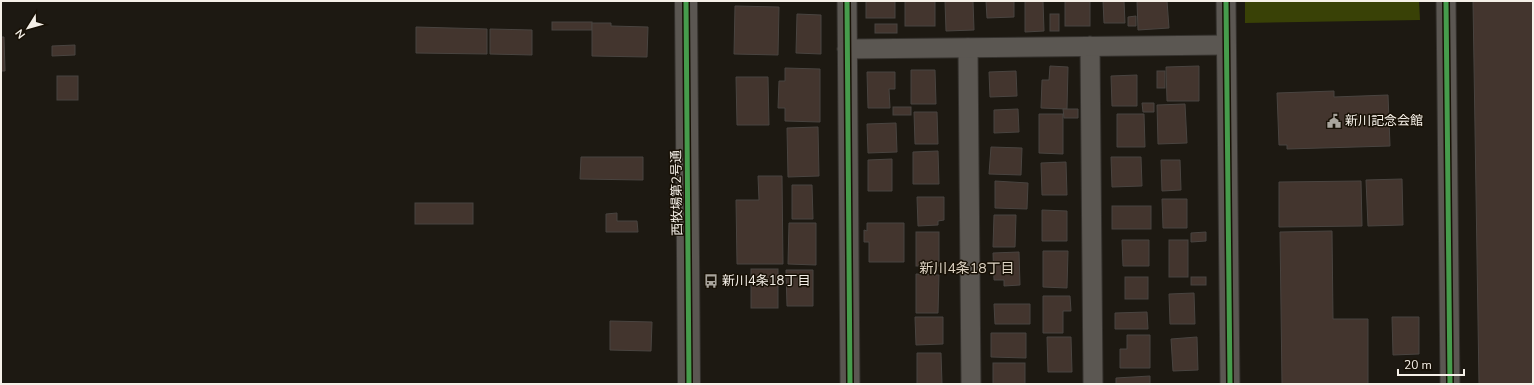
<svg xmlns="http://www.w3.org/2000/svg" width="1534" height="385" viewBox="0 0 1534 385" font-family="'Nunito Sans','Noto Sans JP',sans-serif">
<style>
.green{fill:#394106}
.building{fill:#43352e;stroke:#494440}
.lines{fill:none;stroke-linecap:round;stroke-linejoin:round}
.minor-casing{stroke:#35322e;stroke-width:21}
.tertiary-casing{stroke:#35322e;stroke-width:24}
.minor{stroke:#5b5752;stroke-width:19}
.tertiary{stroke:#5b5752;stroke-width:22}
.cycleway-casing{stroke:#181106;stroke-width:8}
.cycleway{stroke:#469c4c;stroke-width:5}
.labels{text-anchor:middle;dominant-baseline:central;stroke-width:3;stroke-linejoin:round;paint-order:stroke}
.poi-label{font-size:13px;fill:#f5f0e8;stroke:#181106;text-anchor:start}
.street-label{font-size:13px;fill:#f5f0e8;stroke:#181106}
.neighbourhood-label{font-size:14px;fill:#ded4c4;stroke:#181106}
</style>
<rect width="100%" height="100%" fill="#1d1912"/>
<polygon class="green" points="1245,1 1419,1 1420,20 1245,23"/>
<g class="building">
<rect x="866" y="1" width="29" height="17"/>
<rect x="905" y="1" width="30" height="25"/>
<polygon points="945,1 973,1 974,30 946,31"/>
<polygon points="986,1 1014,1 1014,17 987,18"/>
<polygon points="1025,1 1043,1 1044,31 1025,32"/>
<rect x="1065" y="1" width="25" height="25"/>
<polygon points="1103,1 1124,1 1125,23 1104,23"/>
<polygon points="1137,1 1167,1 1169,28 1138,30"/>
<polygon points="1473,1 1533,1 1533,384 1479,384"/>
<polygon points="735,6 779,7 778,55 734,54"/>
<polygon points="797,14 821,15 821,54 796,53"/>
<rect x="1050" y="14" width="9" height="17"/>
<polygon points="1136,16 1136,26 1128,26 1128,17"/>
<rect x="552" y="22" width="40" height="8"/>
<polygon points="592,23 611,23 611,26 648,27 647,57 592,56"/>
<rect x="875" y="24" width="22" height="9"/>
<polygon points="416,27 487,29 487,54 416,53"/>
<polygon points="490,29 532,30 532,55 490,54"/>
<polygon points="1,37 4,37 5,71 1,71"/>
<polygon points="75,45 75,55 52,56 52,46"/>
<polygon points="1050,66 1068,67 1067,109 1041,108 1042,80 1049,80"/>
<polygon points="1199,66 1199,101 1167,101 1166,67"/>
<polygon points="785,68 820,69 820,122 785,121 785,108 778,108 779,81 785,81"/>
<polygon points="911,70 935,70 936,104 911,104"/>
<polygon points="1016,71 1017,96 990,97 989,72"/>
<rect x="1157" y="71" width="8" height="17"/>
<polygon points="867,72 895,72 895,89 889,89 890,108 868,108"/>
<polygon points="1137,75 1137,106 1112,106 1111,76"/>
<rect x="57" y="76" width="21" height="24"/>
<polygon points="736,77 768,77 769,125 737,125"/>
<polygon points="1334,91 1334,97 1388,95 1390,146 1287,149 1287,145 1279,145 1277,93"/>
<polygon points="1142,103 1154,103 1154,112 1143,112"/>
<polygon points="1185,104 1187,143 1158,144 1157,105"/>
<rect x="893" y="107" width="18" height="8"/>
<polygon points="1018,109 1019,132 994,133 994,110"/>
<polygon points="1063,109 1078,109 1078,118 1064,118"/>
<polygon points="914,112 937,112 938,144 915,144"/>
<polygon points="1039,114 1063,114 1063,154 1039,153"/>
<polygon points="1117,114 1144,114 1145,147 1117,147"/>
<polygon points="896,123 897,152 868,153 867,124"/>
<polygon points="818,127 819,176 788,177 787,128"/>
<polygon points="991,147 1022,148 1021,175 989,174"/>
<polygon points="938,151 939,184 913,184 913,152"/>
<polygon points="581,157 643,157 643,180 580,179"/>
<polygon points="1111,157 1141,157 1142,186 1112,187"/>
<polygon points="892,159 892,191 868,191 868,160"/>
<polygon points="1161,160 1180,160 1181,190 1162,191"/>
<polygon points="1066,162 1067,195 1042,195 1041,163"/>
<polygon points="758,176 782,176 783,264 737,264 736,200 759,200"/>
<polygon points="1402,179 1403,225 1368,226 1366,180"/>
<polygon points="995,181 1028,183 1027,209 995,208"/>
<polygon points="1361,181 1362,226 1279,227 1279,182"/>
<polygon points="792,185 812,185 813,219 792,219"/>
<polygon points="917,197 944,197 944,220 938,221 938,225 918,226"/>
<polygon points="1162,199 1187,199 1187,228 1163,228"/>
<rect x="415" y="203" width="58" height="21"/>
<rect x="1112" y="206" width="39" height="23"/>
<polygon points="1042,210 1067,211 1067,241 1042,241"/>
<polygon points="617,213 617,221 637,221 638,232 606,232 606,214"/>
<polygon points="994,215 1016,215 1015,247 993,247"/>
<polygon points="789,223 816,223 816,265 788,264"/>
<polygon points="867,223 904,223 904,262 869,262 869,242 864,242 864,230 867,231"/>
<polygon points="1332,231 1333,319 1368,319 1368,384 1282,384 1280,232"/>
<rect x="916" y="232" width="23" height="34"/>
<polygon points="1206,232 1206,241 1191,242 1191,233"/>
<polygon points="1122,240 1149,240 1149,266 1123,266"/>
<rect x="1169" y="240" width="19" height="37"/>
<polygon points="1043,251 1068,251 1067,288 1043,287"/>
<polygon points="1019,252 1020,285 1004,286 1004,280 994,280 993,253"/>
<rect x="751" y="269" width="27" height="39"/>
<polygon points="786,270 813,270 813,306 787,306"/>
<polygon points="916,274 939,275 938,313 916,313"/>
<rect x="1125" y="277" width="23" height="22"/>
<rect x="1191" y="277" width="15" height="8"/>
<polygon points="1194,293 1195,324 1170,324 1169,294"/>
<polygon points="1043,296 1070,296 1071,311 1063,311 1063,333 1043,333"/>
<polygon points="994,304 1030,304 1030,324 995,324"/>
<polygon points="1147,312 1148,329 1115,329 1115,313"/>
<polygon points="915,317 943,317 943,344 916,345"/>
<polygon points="1392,317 1419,317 1419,354 1393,355"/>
<polygon points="610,321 652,322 651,351 610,350"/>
<polygon points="991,333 1026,333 1026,358 991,357"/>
<polygon points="1127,335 1150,335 1150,368 1120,368 1120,349 1127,349"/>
<polygon points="1047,337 1071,337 1072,372 1048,372"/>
<polygon points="1197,337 1198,370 1173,371 1171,339"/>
<polygon points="917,353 941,353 942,384 917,384"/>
<rect x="993" y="363" width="32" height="21"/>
<polygon points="1150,376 1150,384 1116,384 1116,378"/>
</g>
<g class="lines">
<defs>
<g id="minor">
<polyline points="847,1 850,384"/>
<polyline points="1226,1 1230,384"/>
<polyline points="1446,1 1450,384"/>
<polyline points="1090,46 1093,384"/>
<polyline points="968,48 971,384"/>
<polyline points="847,49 1226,45"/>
</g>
<polyline id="tertiary" points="686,1 689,384"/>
</defs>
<use href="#minor" class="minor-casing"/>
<use href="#tertiary" class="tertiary-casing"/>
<use href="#minor" class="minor"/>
<use href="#tertiary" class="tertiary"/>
<defs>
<g id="cycleway">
<polyline points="686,1 689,384"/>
<polyline points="847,1 850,384"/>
<polyline points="1226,1 1230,384"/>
<polyline points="1446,1 1450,384"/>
</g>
</defs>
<use href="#cycleway" class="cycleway-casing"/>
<use href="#cycleway" class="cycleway"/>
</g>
<defs>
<symbol id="civic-bare" viewBox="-9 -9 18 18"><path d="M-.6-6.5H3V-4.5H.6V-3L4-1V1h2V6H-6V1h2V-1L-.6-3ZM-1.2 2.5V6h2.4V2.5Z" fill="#a9a59d" stroke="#181106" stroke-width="2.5" paint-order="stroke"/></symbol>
<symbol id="bus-bare" viewBox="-9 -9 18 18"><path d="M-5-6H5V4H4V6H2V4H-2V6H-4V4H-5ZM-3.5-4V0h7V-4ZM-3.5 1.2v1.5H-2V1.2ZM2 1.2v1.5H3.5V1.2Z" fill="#a9a59d" stroke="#181106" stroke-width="2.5" paint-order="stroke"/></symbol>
</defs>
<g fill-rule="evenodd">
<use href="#civic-bare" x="1324" y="111" width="20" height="20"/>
<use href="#bus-bare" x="701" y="271" width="20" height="20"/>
</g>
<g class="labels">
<g class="poi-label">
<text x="1345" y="121">新川記念会館</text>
<text x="722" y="281">新川4条18丁目</text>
</g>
<g class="street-label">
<text transform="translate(677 193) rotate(-91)">西牧場第2号通</text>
</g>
<g class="neighbourhood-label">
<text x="967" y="268">新川4条18丁目</text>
</g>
</g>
<rect width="1534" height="385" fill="none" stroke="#f5f0e8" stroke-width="4"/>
<g transform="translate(28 28) rotate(233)" stroke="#181106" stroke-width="3" paint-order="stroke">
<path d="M0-3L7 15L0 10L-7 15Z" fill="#f5f0e8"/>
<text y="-6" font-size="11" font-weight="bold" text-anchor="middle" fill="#f5f0e8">N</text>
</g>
<path d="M1398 369v6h66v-6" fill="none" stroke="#f5f0e8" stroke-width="2"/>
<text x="1404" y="369" font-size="12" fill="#f5f0e8" stroke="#181106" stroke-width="3" paint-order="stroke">20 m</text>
</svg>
